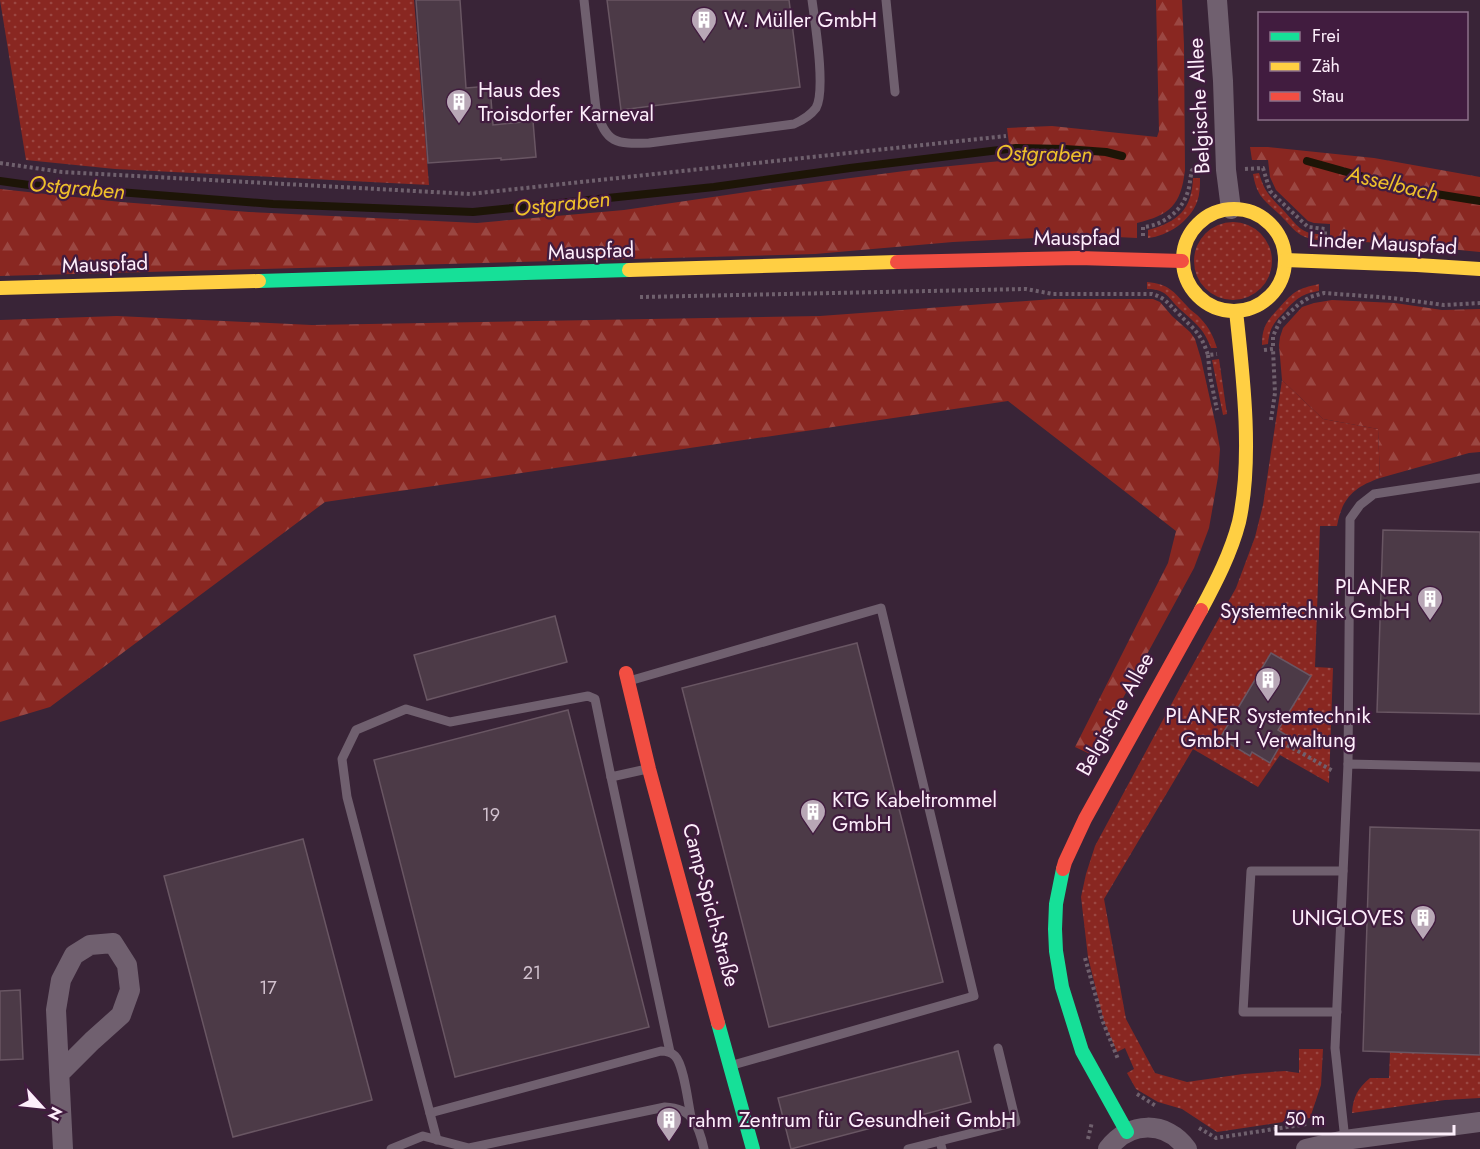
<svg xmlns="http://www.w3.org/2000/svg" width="1480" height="1149" viewBox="0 0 1480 1149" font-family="Jost,sans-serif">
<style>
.grass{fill:url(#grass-dots)}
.forest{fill:url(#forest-firs)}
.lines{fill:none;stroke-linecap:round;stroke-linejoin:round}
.stream{stroke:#1d1507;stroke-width:8}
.building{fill:#4c3a47;stroke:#695663;stroke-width:1.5}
.path{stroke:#6f606d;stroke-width:4;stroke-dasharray:3 3;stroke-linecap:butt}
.lane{stroke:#70606f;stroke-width:9}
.street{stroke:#70606f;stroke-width:20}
.fast{stroke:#16e098;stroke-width:14}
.slow{stroke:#ffcf43;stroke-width:14}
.jam{stroke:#f24e42;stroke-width:14}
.labels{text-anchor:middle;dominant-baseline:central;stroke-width:4.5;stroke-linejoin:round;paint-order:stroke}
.number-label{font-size:18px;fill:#d1c1ce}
.poi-label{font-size:21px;fill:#fdeefb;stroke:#411c3f;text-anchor:start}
.street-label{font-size:21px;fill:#fdeefb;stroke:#411c3f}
.water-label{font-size:22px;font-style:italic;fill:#eec02b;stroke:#411c3f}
</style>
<defs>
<pattern id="grass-dots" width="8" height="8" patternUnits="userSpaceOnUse" patternTransform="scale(1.5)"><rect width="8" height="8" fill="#892721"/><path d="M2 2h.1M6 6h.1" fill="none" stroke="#9b4742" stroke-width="1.8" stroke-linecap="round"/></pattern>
<pattern id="forest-firs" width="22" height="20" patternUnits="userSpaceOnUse" patternTransform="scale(1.5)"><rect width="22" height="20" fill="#892721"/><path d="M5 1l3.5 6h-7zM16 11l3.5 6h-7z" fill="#9b4742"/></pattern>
</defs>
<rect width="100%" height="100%" fill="#392437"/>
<g class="grass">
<polygon points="0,0 414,0 429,185 115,169 26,160"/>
<path d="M1259,173C1265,194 1271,197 1285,212C1297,225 1301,234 1320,234V240C1297,239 1293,227 1278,213C1263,199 1257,196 1253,174Z"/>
<path d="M1193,178H1200C1200,186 1200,194 1197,202C1190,221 1168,236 1148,238V230C1178,222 1192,209 1193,178Z"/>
<circle cx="1233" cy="261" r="39"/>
<path d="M1147,282C1169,284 1173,291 1187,306C1191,311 1197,314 1201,319C1209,327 1214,338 1217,348H1211C1204,329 1196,324 1182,311C1168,299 1168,289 1147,289Z"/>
<path d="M1319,284V291C1302,294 1297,298 1286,310C1275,321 1269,328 1268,344L1262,345C1262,326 1267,321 1279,308C1294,291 1297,289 1319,284Z"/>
<polygon points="1219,359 1227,414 1223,415 1212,360"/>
<path d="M1282,380L1323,419L1378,429L1380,478C1354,487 1342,498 1337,526H1320L1315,667L1333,668L1329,783L1280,755L1258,787L1193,749L1104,899L1126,1019L1155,1073L1187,1082L1243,1074L1285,1071L1299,1073V1049H1323L1321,1085L1310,1118L1217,1132L1182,1109L1158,1102L1136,1089L1127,1073L1134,1069L1125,1048L1117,1052L1104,1022L1088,957L1081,897L1086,874L1095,846L1186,677L1236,588L1255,537L1263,505Z"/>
<path d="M1390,1052L1480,1055V1098L1445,1100L1352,1113C1353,1097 1358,1088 1370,1078H1389Z"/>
</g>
<g class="forest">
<path d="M1156,0H1182L1184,45L1185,170C1181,205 1170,215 1137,223V238L1117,237L1036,238L953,242L815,254L0,276V189L121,202L249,212L477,223L624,210L774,188L920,169L1011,160L1007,128L1052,126L1157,137L1159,131Z"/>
<polygon points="1250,147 1268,147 1374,158 1480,177 1480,252 1398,244 1330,240 1330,224 1314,223 1308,221 1276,190 1270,177 1268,160 1252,160"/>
<polygon points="1053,299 1153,299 1160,302 1172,316 1190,332 1195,339 1201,359 1216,426 1220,449 1218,477 1209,528 1194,568 1092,755 1075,747 1168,563 1176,531 1008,401 325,502 50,707 0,722 0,320 117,316 312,325 820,316"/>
<polygon points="1332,300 1395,303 1442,310 1480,309 1480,452 1469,453 1380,478 1378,429 1323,419 1282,380 1279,345 1280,337 1283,328 1302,307 1314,303"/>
</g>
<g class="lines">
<g class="stream">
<polyline points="1307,161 1411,190 1480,201"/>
<polyline points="0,181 29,185 273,204 473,212 714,187 850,168 1016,148 1065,149 1106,152 1122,156"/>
</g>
</g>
<g class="building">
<polygon points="416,0 460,0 466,88 490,86 493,125 533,121 536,157 501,160 501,158 428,163"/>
<polygon points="607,0 789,0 800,87 621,110"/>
<polygon points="1383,530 1480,532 1480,714 1377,712"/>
<polygon points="555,616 567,662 427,700 414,655"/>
<polygon points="857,643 943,982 769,1027 682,688"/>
<polygon points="1271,653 1311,676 1278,730 1286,735 1270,763 1252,752 1250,756 1220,738"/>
<polygon points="568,710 649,1027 455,1077 374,760"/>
<polygon points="1370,827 1480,830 1480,1055 1363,1051"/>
<polygon points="303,839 372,1100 233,1137 164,876"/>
<polygon points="20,990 23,1059 0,1060 0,991"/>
<polygon points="958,1051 971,1102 791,1149 778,1098"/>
</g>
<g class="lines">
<g class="path">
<polyline points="0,163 62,172 470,194 1006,136"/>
<polyline points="1245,169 1263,168 1270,191 1276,197 1308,227 1325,229 1325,239"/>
<path d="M1143,236V227C1161,226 1181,212 1187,194C1190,187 1190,178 1192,170H1204"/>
<path d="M640,297L1026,289L1053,294H1152C1166,298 1168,304 1178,313C1194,330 1200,331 1208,355L1217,354"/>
<polyline points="1264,350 1273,349 1273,336 1280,321 1299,304 1310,297 1324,293 1392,298 1444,305 1480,303"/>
<polyline points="1208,355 1210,376 1217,410"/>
<polyline points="1271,420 1275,393 1273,349"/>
<polyline points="1282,742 1333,771"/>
<polyline points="1085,958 1103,1022 1118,1059"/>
<polyline points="1137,1094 1156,1106"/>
<polyline points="1199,1128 1216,1138 1307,1124"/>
<polyline points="1088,1139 1092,1122"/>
</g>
<g class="lane">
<path d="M584,0L596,109C606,144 616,144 649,143L794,124C803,120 810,116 816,108C826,90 815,23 812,0"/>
<polyline points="886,0 895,92"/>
<polyline points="629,681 881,608 974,996 733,1065"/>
<polyline points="1348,764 1350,519 1360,505 1374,494 1480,478"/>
<polyline points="611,777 670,1052"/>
<polyline points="1337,1012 1243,1012 1251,871 1343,871"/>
<path d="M430,1113L661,1051C667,1051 671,1052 675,1056C684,1065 688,1103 691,1117"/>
<polyline points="437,1140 347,797 342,759 356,730 406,709 450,722 588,696 595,699 611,777 647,769"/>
<polyline points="1345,1140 1335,1048 1348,764 1480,767"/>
<polyline points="940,1141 1016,1122 998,1048"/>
<path d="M391,1149L423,1136L469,1148L665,1107C693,1108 699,1126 704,1149"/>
<polyline points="908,1149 940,1141 942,1149"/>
</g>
<g class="street">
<polyline points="1217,0 1223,81 1226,170 1231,209"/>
<polyline points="60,1073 92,1041 121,1015 130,990 127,965 113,943 90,945 74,955 61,980 56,1010 63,1149"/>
<path d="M1108,1149C1129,1121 1166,1120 1187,1149"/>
<polyline points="1306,1149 1345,1140 1480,1122"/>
</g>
<g class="fast">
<polyline points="259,281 629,270"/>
<polyline points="1063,869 1056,904 1055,929 1056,951 1062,987 1082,1051 1127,1132"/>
<polyline points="718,1023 753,1149"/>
</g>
<g class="slow">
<circle cx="1234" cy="260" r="51"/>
<polyline points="1285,260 1417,265 1480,269"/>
<polyline points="629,270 897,262"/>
<polyline points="0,288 259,281"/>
<path d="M1201,610C1216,582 1231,553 1239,522C1253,459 1243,375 1236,311"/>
</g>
<g class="jam">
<polyline points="897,262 1078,258 1182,261"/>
<polyline points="626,673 649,769 718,1023"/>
<polyline points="1063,869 1065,862 1085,819 1201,610"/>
</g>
</g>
<defs>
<symbol id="building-pin" viewBox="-11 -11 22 30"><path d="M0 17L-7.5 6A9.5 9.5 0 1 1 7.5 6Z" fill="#b8a7b6" stroke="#411c3f"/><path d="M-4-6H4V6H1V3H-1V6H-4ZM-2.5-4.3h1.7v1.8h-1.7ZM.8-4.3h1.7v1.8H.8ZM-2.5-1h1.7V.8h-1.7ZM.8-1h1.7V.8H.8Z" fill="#fff"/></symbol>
</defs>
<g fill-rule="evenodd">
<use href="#building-pin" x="689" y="5" width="30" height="40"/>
<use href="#building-pin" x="444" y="87" width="30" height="40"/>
<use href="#building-pin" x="1415" y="584" width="30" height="40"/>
<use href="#building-pin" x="1253" y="665" width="30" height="40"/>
<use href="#building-pin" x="798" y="797" width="30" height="40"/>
<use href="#building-pin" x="1408" y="903" width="30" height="40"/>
<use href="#building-pin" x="654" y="1105" width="30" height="40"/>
</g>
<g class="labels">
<g class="number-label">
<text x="491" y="815">19</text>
<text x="532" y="973">21</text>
<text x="268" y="988">17</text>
</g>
<g class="poi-label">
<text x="724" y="20">W. Müller GmbH</text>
<text x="478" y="90">Haus des<tspan x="478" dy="24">Troisdorfer Karneval</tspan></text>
<text x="1410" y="587" text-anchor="end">PLANER<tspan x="1410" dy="24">Systemtechnik GmbH</tspan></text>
<text x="1268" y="716" text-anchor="middle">PLANER Systemtechnik<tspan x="1268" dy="24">GmbH - Verwaltung</tspan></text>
<text x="832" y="800">KTG Kabeltrommel<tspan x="832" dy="24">GmbH</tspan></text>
<text x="1404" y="918" text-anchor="end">UNIGLOVES</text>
<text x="688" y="1120">rahm Zentrum für Gesundheit GmbH</text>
</g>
<g class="street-label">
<text transform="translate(1199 106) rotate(-93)">Belgische Allee</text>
<text x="1077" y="238">Mauspfad</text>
<text transform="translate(1383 243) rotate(3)">Linder Mauspfad</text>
<text transform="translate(591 251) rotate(-2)">Mauspfad</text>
<text transform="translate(105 264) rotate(-2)">Mauspfad</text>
<text transform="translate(1115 714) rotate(-61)">Belgische Allee</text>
<text transform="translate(711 905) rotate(75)">Camp-Spich-Straße</text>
</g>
<g class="water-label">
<text transform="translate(1044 153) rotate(1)">Ostgraben</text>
<text transform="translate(1393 183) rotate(13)">Asselbach</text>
<text transform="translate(77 187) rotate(5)">Ostgraben</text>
<text transform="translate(562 203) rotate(-6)">Ostgraben</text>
</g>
</g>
<rect x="1258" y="12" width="210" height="108" fill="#411c3f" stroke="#8c708a" stroke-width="1.5"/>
<rect x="1270" y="32" width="30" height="9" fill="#16e098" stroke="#8c708a" stroke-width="1.5"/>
<text x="1312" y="42" font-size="18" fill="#fdeefb">Frei</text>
<rect x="1270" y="62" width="30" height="9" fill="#ffcf43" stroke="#8c708a" stroke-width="1.5"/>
<text x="1312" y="72" font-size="18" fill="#fdeefb">Zäh</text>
<rect x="1270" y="92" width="30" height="9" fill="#f24e42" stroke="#8c708a" stroke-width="1.5"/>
<text x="1312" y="102" font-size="18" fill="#fdeefb">Stau</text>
<g transform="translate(42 1107) rotate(117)" stroke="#411c3f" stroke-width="4.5" paint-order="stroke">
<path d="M0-4.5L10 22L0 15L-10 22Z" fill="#fdeefb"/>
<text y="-9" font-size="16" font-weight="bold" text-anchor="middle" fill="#fdeefb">N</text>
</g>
<path d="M1276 1125v9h178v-9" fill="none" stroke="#fdeefb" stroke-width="3"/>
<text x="1285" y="1125" font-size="18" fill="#fdeefb" stroke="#411c3f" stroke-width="4.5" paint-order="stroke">50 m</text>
</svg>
